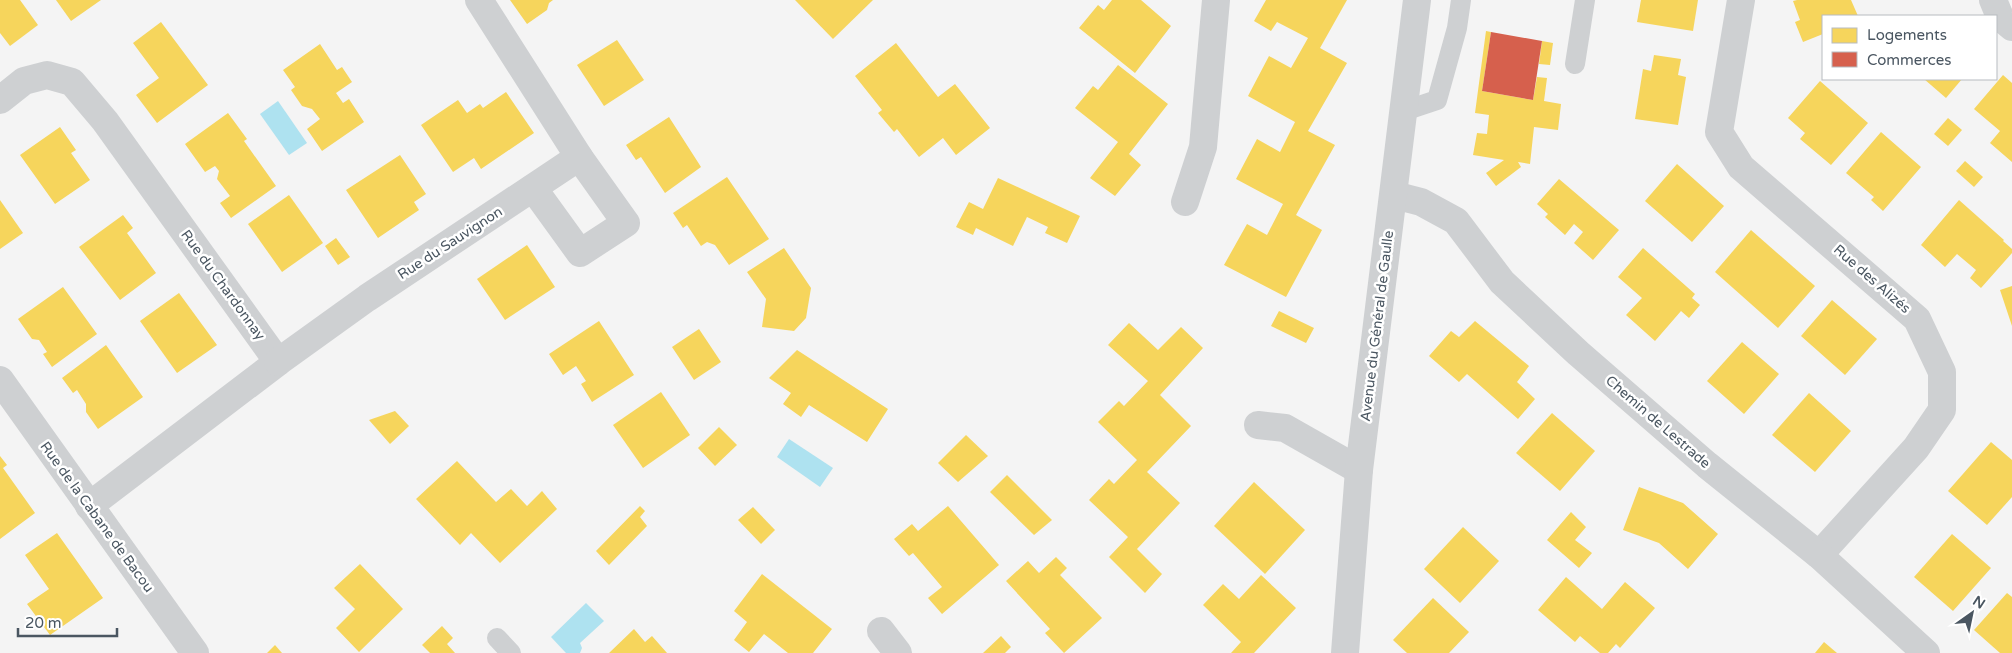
<svg xmlns="http://www.w3.org/2000/svg" width="2012" height="653" viewBox="0 0 2012 653" font-family="'Varela Round',sans-serif">
<style>
.water{fill:#aee2f0}
.homes{fill:#f6d55c}
.shops{fill:#d6604d}
.lines{fill:none;stroke-linecap:round;stroke-linejoin:round}
.service{stroke:#ced0d2;stroke-width:20}
.minor{stroke:#ced0d2;stroke-width:28}
.tertiary{stroke:#ced0d2;stroke-width:28}
.labels{text-anchor:middle;dominant-baseline:central;stroke-width:5;stroke-linejoin:round;paint-order:stroke}
.street-label{font-size:14px;fill:#4a5661;stroke:#fff}
</style>
<rect width="100%" height="100%" fill="#f4f4f4"/>
<g class="water">
<polygon points="278,101 307,143 289,155 260,114"/>
<polygon points="789,439 833,468 820,487 777,457"/>
<polygon points="586,603 604,621 580,643 582,648 580,653 566,653 551,637"/>
</g>
<g class="homes">
<polygon points="0,0 20,0 38,25 10,46 0,33"/>
<polygon points="56,0 101,0 71,21"/>
<polygon points="510,0 553,0 549,3 547,10 527,24"/>
<polygon points="795,0 873,0 833,39"/>
<polygon points="1112,0 1141,0 1171,26 1135,73 1079,28 1098,5 1104,10"/>
<polygon points="1266,0 1347,0 1320,48 1347,63 1308,131 1335,145 1296,215 1322,230 1286,297 1224,265 1247,224 1267,235 1283,204 1236,179 1257,139 1280,152 1295,122 1248,96 1269,56 1291,68 1308,38 1277,22 1271,31 1254,21"/>
<polygon points="1641,0 1698,0 1693,31 1637,22"/>
<polygon points="1797,0 1851,0 1858,16 1823,16 1823,34 1803,42 1795,22 1800,20 1793,1"/>
<polygon points="161,22 208,85 157,123 136,95 159,78 133,43"/>
<polygon points="1486,31 1491,32 1482,91 1533,100 1537,77 1547,78 1544,101 1561,104 1558,130 1534,127 1530,164 1518,162 1521,167 1496,186 1486,173 1504,160 1473,155 1477,133 1487,134 1489,115 1475,113"/>
<polygon points="617,40 644,80 604,106 577,65"/>
<polygon points="1542,41 1553,43 1550,65 1539,64"/>
<polygon points="896,43 938,97 955,84 990,128 956,155 943,138 919,157 897,129 894,132 878,113 882,110 855,76"/>
<polygon points="320,44 337,70 342,67 352,82 336,93 343,103 349,99 364,122 322,151 307,129 320,119 312,109 302,106 291,90 295,87 283,70"/>
<polygon points="1654,55 1681,59 1678,75 1686,77 1678,125 1635,119 1643,69 1651,71"/>
<polygon points="1118,65 1168,104 1129,154 1141,165 1115,196 1090,178 1118,142 1075,108 1093,86 1098,90"/>
<polygon points="2003,75 2012,83 2012,162 1990,143 2000,131 1974,109"/>
<polygon points="1924,79 1962,79 1946,98"/>
<polygon points="1820,81 1868,123 1831,165 1800,139 1805,133 1788,118"/>
<polygon points="506,92 534,133 481,169 474,158 453,172 421,125 458,100 467,113 480,104 483,108"/>
<polygon points="228,113 247,139 244,141 276,186 231,218 220,203 230,196 217,179 219,171 215,166 205,172 185,144"/>
<polygon points="669,117 701,167 665,193 641,157 636,160 626,145"/>
<polygon points="1948,118 1962,130 1948,146 1934,134"/>
<polygon points="60,127 76,150 71,153 90,180 55,204 20,155"/>
<polygon points="1881,132 1921,167 1883,211 1871,200 1874,197 1846,173"/>
<polygon points="400,155 426,194 414,202 419,210 378,238 346,190"/>
<polygon points="1965,161 1983,177 1974,187 1956,171"/>
<polygon points="1677,164 1724,206 1692,242 1645,201"/>
<polygon points="727,177 769,239 729,265 715,245 707,242 701,246 687,225 683,228 673,213"/>
<polygon points="998,178 1080,216 1067,243 1045,233 1048,227 1027,217 1013,246 976,228 973,235 956,227 969,202 983,209"/>
<polygon points="1559,179 1619,230 1593,260 1574,243 1583,232 1574,224 1565,235 1545,217 1548,214 1537,204"/>
<polygon points="289,195 323,243 282,272 248,224"/>
<polygon points="0,200 23,233 0,249"/>
<polygon points="1959,200 2004,240 2003,241 2012,249 2012,253 1981,288 1970,278 1976,270 1957,254 1945,267 1921,245"/>
<polygon points="123,215 133,228 127,233 156,273 120,300 79,247"/>
<polygon points="1751,230 1815,286 1778,328 1715,272"/>
<polygon points="336,238 350,257 338,265 325,246"/>
<polygon points="527,245 555,287 505,320 477,279"/>
<polygon points="784,248 811,288 806,318 794,331 762,327 766,299 747,272"/>
<polygon points="1643,248 1695,294 1692,298 1700,305 1689,318 1681,311 1655,341 1626,315 1642,298 1618,277"/>
<polygon points="2012,286 2012,326 2000,290"/>
<polygon points="63,287 97,334 52,367 43,354 47,352 39,340 32,339 18,319"/>
<polygon points="179,293 217,345 177,373 140,321"/>
<polygon points="1832,300 1877,339 1845,375 1801,336"/>
<polygon points="1279,311 1314,328 1306,343 1271,326"/>
<polygon points="599,321 634,375 592,402 581,384 586,381 576,366 563,375 549,354"/>
<polygon points="1475,321 1529,366 1517,382 1535,399 1518,419 1467,374 1459,382 1429,356 1451,331 1459,337"/>
<polygon points="1129,323 1158,350 1181,327 1203,348 1160,395 1191,426 1147,472 1180,503 1137,549 1162,574 1145,593 1109,557 1128,537 1089,500 1109,479 1114,484 1137,460 1098,422 1119,401 1124,406 1148,381 1108,345"/>
<polygon points="699,329 721,362 694,380 672,347"/>
<polygon points="1742,342 1779,374 1744,414 1707,381"/>
<polygon points="106,345 143,397 98,429 86,412 86,404 77,390 73,393 62,378"/>
<polygon points="797,350 888,409 867,442 809,405 801,417 783,404 791,393 769,378"/>
<polygon points="661,392 690,435 643,468 613,425"/>
<polygon points="1809,393 1851,431 1815,472 1772,435"/>
<polygon points="395,411 409,426 390,444 369,420"/>
<polygon points="1552,413 1595,451 1560,491 1516,453"/>
<polygon points="719,427 737,445 715,466 698,448"/>
<polygon points="966,435 988,456 958,482 938,463"/>
<polygon points="1991,442 2012,460 2012,497 1987,525 1948,491"/>
<polygon points="0,456 7,465 3,468 35,513 0,539"/>
<polygon points="457,461 496,502 511,489 527,506 542,491 557,509 500,563 471,533 460,545 416,499"/>
<polygon points="1007,475 1052,520 1034,535 990,492"/>
<polygon points="1254,482 1305,530 1265,574 1214,526"/>
<polygon points="1639,487 1683,503 1718,534 1688,569 1659,543 1623,530"/>
<polygon points="640,506 645,511 640,517 647,526 609,565 596,551"/>
<polygon points="948,506 999,565 942,614 928,598 942,587 913,553 909,556 894,539 912,524 918,531"/>
<polygon points="753,507 775,530 761,544 738,520"/>
<polygon points="1571,512 1586,527 1575,540 1592,553 1579,568 1547,540"/>
<polygon points="1463,527 1499,561 1460,603 1424,569"/>
<polygon points="57,533 103,598 50,635 27,604 49,589 25,555"/>
<polygon points="1952,534 1991,568 1953,611 1914,577"/>
<polygon points="1056,557 1067,568 1060,575 1102,618 1064,653 1045,633 1050,629 1006,581 1028,561 1039,573"/>
<polygon points="360,564 403,609 359,652 336,628 355,609 334,588"/>
<polygon points="762,574 832,629 813,653 788,653 764,634 749,652 734,640 747,622 734,611"/>
<polygon points="1261,575 1296,608 1254,653 1231,653 1241,642 1203,605 1223,584 1239,599"/>
<polygon points="1566,577 1602,609 1625,582 1655,608 1620,648 1616,644 1608,653 1600,653 1580,636 1575,642 1538,610"/>
<polygon points="2007,593 2012,597 2012,653 2000,653 1974,630"/>
<polygon points="1433,598 1469,632 1449,653 1407,653 1393,640"/>
<polygon points="442,626 453,638 447,644 455,653 430,653 422,645"/>
<polygon points="634,629 645,642 652,636 667,653 609,653"/>
<polygon points="1001,636 1011,647 1005,653 983,653"/>
<polygon points="1824,642 1837,653 1815,653"/>
<polygon points="275,645 282,653 267,653"/>
</g>
<polygon class="shops" points="1491,32 1542,41 1533,100 1482,91"/>
<g class="lines">
<g class="service">
<polyline points="1575,64 1585,0"/>
<polyline points="1404,111 1437,100 1457,28 1461,0"/>
<polyline points="497,638 511,653"/>
</g>
<g class="minor">
<polyline points="1741,0 1719,132 1741,167 1917,319 1942,372 1942,410 1916,448 1819,555"/>
<polyline points="1993,0 2000,17 2012,27"/>
<polyline points="0,100 24,81 47,75 72,82 105,121 278,362 89,506"/>
<polyline points="533,188 580,253 626,223 579,157"/>
<polyline points="1394,195 1421,202 1456,221 1502,282 1578,353 1707,465 1819,555 1926,653"/>
<polyline points="1185,202 1203,147 1216,0"/>
<polyline points="278,362 367,298 579,157 479,0"/>
<polyline points="0,380 195,653"/>
<polyline points="1258,425 1285,428 1359,470"/>
<polyline points="881,631 898,653"/>
</g>
<polyline class="tertiary" points="1345,653 1359,470 1417,0"/>
</g>
<g class="labels">
<g class="street-label">
<text transform="translate(450 243) rotate(-33)">Rue du Sauvignon</text>
<text transform="translate(1872 279) rotate(41)">Rue des Alizés</text>
<text transform="translate(223 285) rotate(54)">Rue du Chardonnay</text>
<text transform="translate(1377 326) rotate(-83)">Avenue du Général de Gaulle</text>
<text transform="translate(1658 422) rotate(41)">Chemin de Lestrade</text>
<text transform="translate(97 517) rotate(54)">Rue de la Cabane de Bacou</text>
</g>
</g>
<rect x="1822" y="15" width="175" height="65" fill="#ffffff" stroke="#b7bbc0"/>
<rect x="1832" y="28" width="25" height="15" fill="#f6d55c" stroke="#b7bbc0"/>
<text x="1867" y="40" font-size="15" fill="#4a5661">Logements</text>
<rect x="1832" y="52" width="25" height="15" fill="#d6604d" stroke="#b7bbc0"/>
<text x="1867" y="65" font-size="15" fill="#4a5661">Commerces</text>
<g transform="translate(1972 613) rotate(33)" stroke="#ffffff" stroke-width="4" paint-order="stroke">
<path d="M0-4L9 19L0 12L-9 19Z" fill="#4a5661"/>
<text y="-8" font-size="14" font-weight="bold" text-anchor="middle" fill="#4a5661">N</text>
</g>
<path d="M18 628v8h99v-8" fill="none" stroke="#4a5661" stroke-width="2.5"/>
<text x="25" y="628" font-size="15" fill="#4a5661" stroke="#ffffff" stroke-width="4" paint-order="stroke">20 m</text>
</svg>
